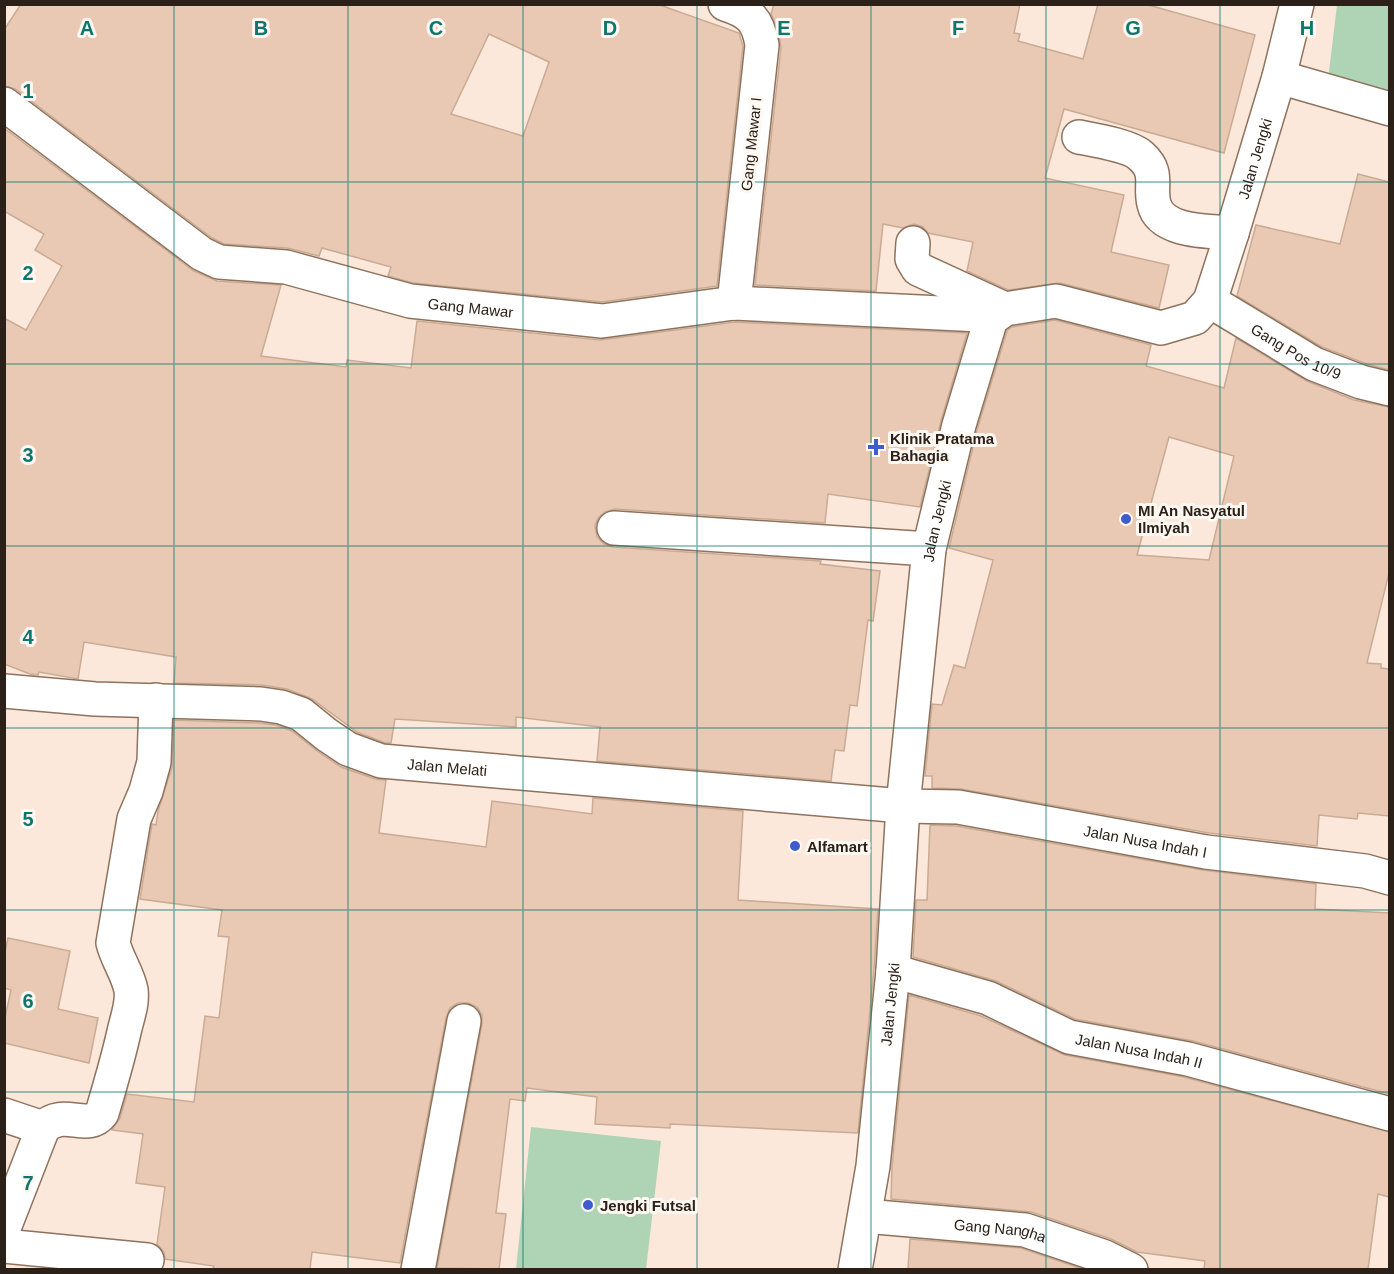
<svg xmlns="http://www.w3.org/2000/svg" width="1394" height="1274" viewBox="0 0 1394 1274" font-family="Helvetica,sans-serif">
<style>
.green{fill:#afd3b5}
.building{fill:#e9c9b3;stroke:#c9ab95;stroke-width:1.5;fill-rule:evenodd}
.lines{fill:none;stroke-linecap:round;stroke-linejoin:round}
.minor-casing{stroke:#8e725d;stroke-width:36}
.minor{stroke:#fff;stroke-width:33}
.grid{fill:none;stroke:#0f766e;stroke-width:1.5;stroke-opacity:0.55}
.poi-dot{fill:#3e5cce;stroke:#fef8f3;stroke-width:2}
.labels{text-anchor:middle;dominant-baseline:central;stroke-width:6;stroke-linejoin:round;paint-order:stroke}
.street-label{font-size:15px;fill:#2c2118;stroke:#fef8f3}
.poi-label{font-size:15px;font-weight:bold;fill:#2c2118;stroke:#fef8f3;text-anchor:start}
.grid-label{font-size:20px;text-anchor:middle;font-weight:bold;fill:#0f766e;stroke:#fef8f3;stroke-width:6;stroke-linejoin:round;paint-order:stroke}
</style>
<rect width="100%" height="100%" fill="#fbe8da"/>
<g class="green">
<polygon points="1337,5 1389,5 1389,102 1327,88"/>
<polygon points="531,1127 661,1141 646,1269 516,1269"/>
</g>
<g class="building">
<path d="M21,4H657L739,33L743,46L717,286L602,302L413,283L388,276L391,267L322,248L319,256L287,248L224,244L212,238L15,89L4,86V30ZM489,34L549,62L523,136L451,114Z"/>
<polygon points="774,4 1020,4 1014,33 1020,34 1018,41 1083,59 1098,4 1145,4 1255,35 1224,153 1064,109 1045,178 1124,195 1111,252 1169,265 1159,308 1060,283 1008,290 967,271 973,242 928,233 923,227 914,224 903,228 883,224 876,291 755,285 781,47 778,31 771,14"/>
<polygon points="4,128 194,271 217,281 281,285 261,356 346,367 347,360 411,368 417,321 600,340 735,322 967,333 941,421 920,507 828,494 825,523 615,509 605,512 598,518 595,526 597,537 604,544 613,547 821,561 820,564 880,571 873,621 868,620 857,706 850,705 844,751 835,750 831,781 597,761 600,727 516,717 516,727 395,719 391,743 385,743 357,732 312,699 287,689 262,685 174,683 176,657 84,642 78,679 39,672 38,675 30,674 4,664 4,318 26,330 62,266 35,250 44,234 4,211"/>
<polygon points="1358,174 1389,182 1389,370 1367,364 1322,347 1237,296 1256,225 1340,244"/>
<path d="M1055,320L1151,345L1146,366L1224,388L1236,338L1307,381L1354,400L1389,407V573L1367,663L1381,664V668L1389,669V816L1358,813L1357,819L1319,815L1317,846L1209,833L961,789L932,788V776H925L932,704L942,705L954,665L965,668L993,560L949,548L977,430L1007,331L1012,327ZM1169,437L1234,456L1209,560L1137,555Z"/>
<polygon points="174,720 259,723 276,725 292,731 317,751 341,767 375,779 386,780 379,833 486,847 492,801 592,814 593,798 743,811 738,900 878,909 874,969 858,1133 670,1124 670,1128 595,1124 597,1097 527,1088 525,1101 510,1099 496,1213 506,1214 499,1269 437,1268 482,1024 482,1015 477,1007 468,1003 458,1003 450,1008 446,1018 400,1263 312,1252 310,1269 213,1269 214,1266 165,1259 164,1252 157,1244 165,1187 136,1183 143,1134 112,1130 120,1118 127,1094 194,1102 205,1016 219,1018 229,937 218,936 222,910 140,899 152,824 156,825 158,811 172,767"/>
<polygon points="930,825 956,826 1203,870 1316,884 1315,909 1389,913 1389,1094 1193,1041 1075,1019 996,981 913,957 916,900 927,900"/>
<polygon points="8,938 70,951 58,1009 98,1018 89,1063 4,1043 4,1022 11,990 4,988 4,957"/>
<polygon points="909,995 981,1016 1065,1055 1184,1077 1389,1132 1389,1197 1378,1194 1368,1269 1204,1269 1205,1261 1137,1252 1111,1239 1031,1212 891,1199 892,1166"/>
<polygon points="910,1239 1021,1248 1083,1269 908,1269"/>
</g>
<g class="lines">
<defs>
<g id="minor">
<path d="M725,4C750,12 758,20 762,45L734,303"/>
<polyline points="1279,77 1390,109"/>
<path id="s1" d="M4,104L202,254L219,262L286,267L410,301L602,321L734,303L981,315L991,319"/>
<path d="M1079,137C1094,140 1131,146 1141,156C1160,173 1149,185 1154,204C1161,233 1210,231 1232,233"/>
<polyline points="913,243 912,259 918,269 1005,309"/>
<path id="s2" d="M1210,301L1314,364L1361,382L1390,389"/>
<polyline points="614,528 929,549"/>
<path id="s3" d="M4,691L95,699L261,704L281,707L301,714L327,735L348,749L381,761L903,806L958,807L1206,852L1365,871L1390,878"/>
<path id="s4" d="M893,971L988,998L1069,1037L1188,1059L1390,1114"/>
<polyline points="4,1115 43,1128 4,1228"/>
<path d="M43,1128C64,1107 87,1133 102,1113C110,1086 118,1059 124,1032C127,1018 133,1004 131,990C128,974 117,959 113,943L134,819L146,791L154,762L156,700"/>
<path id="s5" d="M865,1216L1025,1230L1105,1257L1131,1270"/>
<polyline points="4,1246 147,1260"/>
<polyline points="418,1270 464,1021"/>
<path id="s6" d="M855,1270L873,1166L893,971L903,806L929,549L959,425L991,319L1005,309L1056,301L1161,328L1195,318L1210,301L1232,233L1279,77L1297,4"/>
</g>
</defs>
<use href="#minor" class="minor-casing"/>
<use href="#minor" class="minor"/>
</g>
<path class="grid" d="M174,4V1270M348,4V1270M523,4V1270M697,4V1270M871,4V1270M1046,4V1270M1220,4V1270M4,182H1390M4,364H1390M4,546H1390M4,728H1390M4,910H1390M4,1092H1390"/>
<g class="poi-dot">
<path d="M873 438h6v6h6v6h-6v6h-6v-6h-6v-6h6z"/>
<circle cx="1126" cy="519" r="6"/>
<circle cx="795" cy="846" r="6"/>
<circle cx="588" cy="1205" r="6"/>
</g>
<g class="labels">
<g class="street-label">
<text transform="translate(751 144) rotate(-84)">Gang Mawar I</text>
<text stroke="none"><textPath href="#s6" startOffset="1348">Jalan Jengki</textPath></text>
<text stroke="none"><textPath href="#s1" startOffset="524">Gang Mawar</textPath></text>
<text stroke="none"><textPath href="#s2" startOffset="100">Gang Pos 10/9</textPath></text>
<text stroke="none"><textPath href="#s6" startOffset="754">Jalan Jengki</textPath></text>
<text stroke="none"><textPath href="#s3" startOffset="459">Jalan Melati</textPath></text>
<text stroke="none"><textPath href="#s3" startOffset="1162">Jalan Nusa Indah I</textPath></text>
<text stroke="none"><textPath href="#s6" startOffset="268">Jalan Jengki</textPath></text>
<text stroke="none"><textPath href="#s4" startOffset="260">Jalan Nusa Indah II</textPath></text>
<text stroke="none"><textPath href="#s5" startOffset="136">Gang Nangha</textPath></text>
</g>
<g class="poi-label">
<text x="890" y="438">Klinik Pratama<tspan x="890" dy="17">Bahagia</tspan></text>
<text x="1138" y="510">MI An Nasyatul<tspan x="1138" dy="17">Ilmiyah</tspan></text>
<text x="807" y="846">Alfamart</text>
<text x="600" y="1205">Jengki Futsal</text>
</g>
</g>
<g class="grid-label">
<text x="87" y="35">A</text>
<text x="261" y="35">B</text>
<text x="436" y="35">C</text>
<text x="610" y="35">D</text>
<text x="784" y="35">E</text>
<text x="958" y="35">F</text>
<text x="1133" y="35">G</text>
<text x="1307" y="35">H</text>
<text x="28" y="98">1</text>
<text x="28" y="280">2</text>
<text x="28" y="462">3</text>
<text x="28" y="644">4</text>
<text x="28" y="826">5</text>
<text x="28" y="1008">6</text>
<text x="28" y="1190">7</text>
</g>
<rect width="1394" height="1274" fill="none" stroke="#2c2118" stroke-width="12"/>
</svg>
